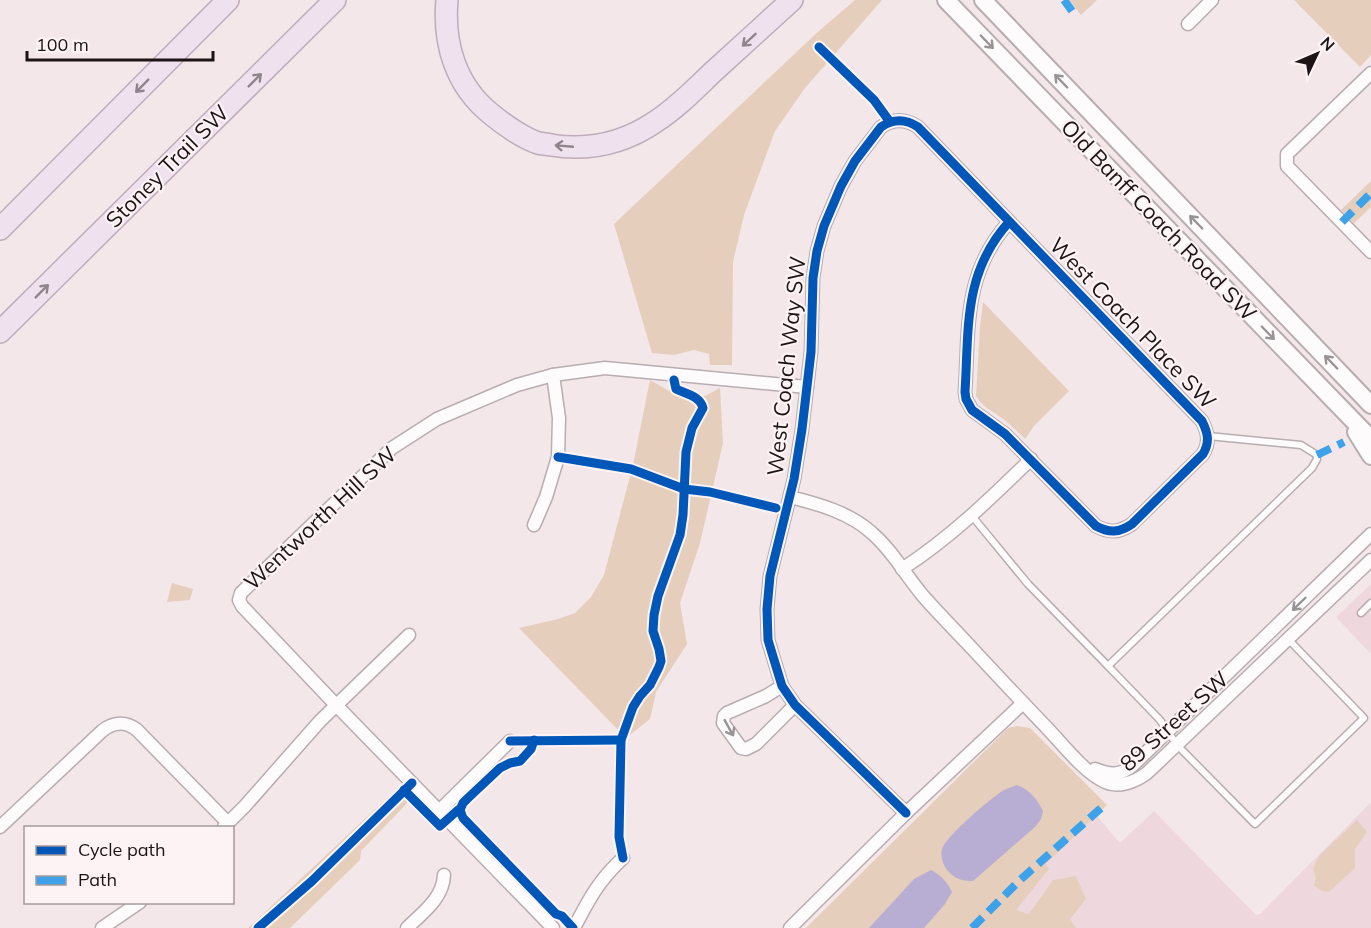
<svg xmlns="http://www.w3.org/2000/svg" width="1371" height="928" viewBox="0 0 1371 928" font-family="Mulish,sans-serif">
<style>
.built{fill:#efd8dd}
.green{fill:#e5cebb}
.water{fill:#b8aed3}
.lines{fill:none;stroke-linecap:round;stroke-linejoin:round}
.service-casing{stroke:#b8adb0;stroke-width:9}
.minor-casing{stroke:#b8adb0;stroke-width:15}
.secondary-casing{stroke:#b8adb0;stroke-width:20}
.motorway-casing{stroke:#bfacba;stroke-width:24}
.service{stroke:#fdfbfc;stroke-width:6}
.minor{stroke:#fdfbfc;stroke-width:12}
.secondary{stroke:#fdfbfc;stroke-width:16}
.motorway{stroke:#f0e1ee;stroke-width:21}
.quiet{stroke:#3da2ea;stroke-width:8;stroke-dasharray:15 8;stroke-linecap:butt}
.cycleway-casing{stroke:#fdf3f5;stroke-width:13}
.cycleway{stroke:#0057b8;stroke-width:9}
.oneway{stroke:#91858d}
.oneway2{stroke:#989394}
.labels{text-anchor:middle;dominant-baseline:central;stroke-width:4.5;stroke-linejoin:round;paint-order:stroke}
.street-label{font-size:22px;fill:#1c1416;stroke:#fdf3f5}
</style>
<rect width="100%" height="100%" fill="#f4e7ea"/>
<g class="built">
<polygon points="1371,584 1371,654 1336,617"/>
<polygon points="1371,802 1371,928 980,928 1096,815 1120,843 1154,811 1256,915 1260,914"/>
</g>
<g class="green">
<polygon points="855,0 882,0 805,88 775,131 744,215 733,262 732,365 710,365 709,354 694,350 674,355 652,353 614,224 820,30"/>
<polygon points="1069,0 1097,0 1081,15"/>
<polygon points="1294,0 1371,0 1371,55 1360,67"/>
<polygon points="1371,181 1371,207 1354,223 1341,210"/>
<path d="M983,302L1069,391L1034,426L1025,439C1017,431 1009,423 999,416C988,408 984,408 976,396L980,326Z"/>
<polygon points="650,380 671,392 705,396 720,388 723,443 700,543 680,603 687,644 656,692 650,719 626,738 519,628 558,619 575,613 591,597 604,575 633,465"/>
<polygon points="172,583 193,589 190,600 167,602"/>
<polygon points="1017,726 1030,728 1107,805 1046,864 1049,869 1016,910 1029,914 1053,880 1076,876 1086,899 1070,919 1076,928 806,928 1008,728"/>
<polygon points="399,787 411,799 361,851 360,860 290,928 248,928"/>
<polygon points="1357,820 1367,832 1355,849 1355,868 1329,892 1322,891 1314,885 1316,878 1313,868 1320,855"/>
</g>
<g class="water">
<path d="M1017,785C1030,790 1037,799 1043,811L1041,819L1036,826L973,881C962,881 955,879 948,871C943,865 940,856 942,849C946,836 991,798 1004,790C1008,788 1012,787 1017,785Z"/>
<path d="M931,870C941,875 947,882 952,892L945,904L924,928H869L914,879Z"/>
</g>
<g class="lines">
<defs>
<g id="service">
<polyline points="972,516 1028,584 1108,666 1312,468 1317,459 1317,455 1301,445 1208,436"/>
<polyline points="1361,613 1371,603"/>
<polyline points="1108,666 1160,720 1177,745 1255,824 1364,718 1288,639"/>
</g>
<g id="minor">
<polyline points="1188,24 1212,0"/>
<polyline points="1371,73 1287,154 1287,166 1371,252"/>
<path d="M790,497C819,504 850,513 872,533C893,551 906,576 924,597C938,613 953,628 967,643C994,672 1021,701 1048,729C1064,746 1084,772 1105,782C1119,788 1135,782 1147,773L1371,560"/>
<polyline points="534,525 546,497 558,457 559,418 553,375"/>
<path d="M902,569C950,538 990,499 1031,459"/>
<polyline points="782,686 766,696 727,713 724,716 723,723 741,748 746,749 756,744 795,705"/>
<path d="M1095,769C1110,775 1119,776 1132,766L1371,534"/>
<polyline points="439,811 510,741"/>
<path d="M906,813L795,705L782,686L768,640L767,609L770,576L794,479L802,429L811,352L813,278L817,251L824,226L841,186L855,161L881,127C894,118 906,119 918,127L1202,421C1208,433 1210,442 1203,454L1132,524C1119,533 1109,533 1096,526L1005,434L972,410L966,399L965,392C969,328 963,273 1009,222"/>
<path d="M0,827L102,731C113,722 126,721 137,730L228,823"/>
<polyline points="224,827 245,806 320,721 409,635"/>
<polyline points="102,928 140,902"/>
<path d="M407,928C422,913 443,899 444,875"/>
<polyline points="553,928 336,705 242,606 239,600 241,593 392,448 437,419 517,385 553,375 605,368 807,387"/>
<path d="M574,928C589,899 599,880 623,858"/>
<polyline points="790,928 906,813 1023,703"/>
</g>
<g id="secondary">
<polyline points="946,0 1371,439"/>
<polyline points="983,0 1371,405"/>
<polyline points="1356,432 1371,456"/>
</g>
<g id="motorway">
<path d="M447,0C443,44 456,86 491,114C503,124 523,138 538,143C542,144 547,144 551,145C588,151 624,143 655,122C677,108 695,89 714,71C740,47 766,24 792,0"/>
<polyline points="0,229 228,0"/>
<polyline points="0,332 335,0"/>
</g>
</defs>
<use href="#service" class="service-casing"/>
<use href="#minor" class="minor-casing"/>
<use href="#secondary" class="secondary-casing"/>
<use href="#motorway" class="motorway-casing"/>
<use href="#service" class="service"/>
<use href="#minor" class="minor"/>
<use href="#secondary" class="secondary"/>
<use href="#motorway" class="motorway"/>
<g class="quiet">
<polyline points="1064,0 1072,11"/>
<polyline points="1342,222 1371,193"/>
<polyline points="1317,455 1344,442"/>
<polyline points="972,928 1019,881 1101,808"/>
</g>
<defs>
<g id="cycleway">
<polyline points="819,47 874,100 890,122"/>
<polyline points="558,457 631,469 684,489 710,492 776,508"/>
<polyline points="510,741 621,740"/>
<polyline points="404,790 440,826 458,810 460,810 463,818 556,914 562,916 573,928"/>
<polyline points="460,810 463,803 467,799 500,768 510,763 520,761 531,749 534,740"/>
<path d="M906,813L795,705L782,686L768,640L767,609L770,576L794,479L802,429L811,352L813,278L817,251L824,226L841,186L855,161L881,127C894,118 906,119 918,127L1202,421C1208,433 1210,442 1203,454L1132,524C1119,533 1109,533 1096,526L1005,434L972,410L966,399L965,392C969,328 963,273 1009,222"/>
<path d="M623,858L619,837L621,740L633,707L640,696L650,685L659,667L661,661L659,649L653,631L654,615L658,596L680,535L683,515L686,452L692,428L703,408C700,396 686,394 676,389L674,380"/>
<polyline points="258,928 312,881 412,783"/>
</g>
</defs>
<use href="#cycleway" class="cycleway-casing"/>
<use href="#cycleway" class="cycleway"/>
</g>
<defs><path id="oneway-shaft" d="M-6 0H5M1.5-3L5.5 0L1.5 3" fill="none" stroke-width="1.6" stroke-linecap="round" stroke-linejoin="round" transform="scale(1.5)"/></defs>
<g class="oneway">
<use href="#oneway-shaft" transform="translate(749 40) rotate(137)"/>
<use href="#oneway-shaft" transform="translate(255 80) rotate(-45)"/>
<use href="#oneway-shaft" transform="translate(142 86) rotate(135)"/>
<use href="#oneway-shaft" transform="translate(564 146) rotate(-175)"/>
<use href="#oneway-shaft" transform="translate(42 291) rotate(-45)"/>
</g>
<g class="oneway2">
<use href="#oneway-shaft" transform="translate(987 42) rotate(46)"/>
<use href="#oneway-shaft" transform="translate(1061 81) rotate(-134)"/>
<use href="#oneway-shaft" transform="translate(1196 222) rotate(-134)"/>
<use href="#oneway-shaft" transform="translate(1268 333) rotate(46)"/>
<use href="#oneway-shaft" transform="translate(1331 362) rotate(-134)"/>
<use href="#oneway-shaft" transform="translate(1299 604) rotate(136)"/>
<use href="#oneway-shaft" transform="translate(729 728) rotate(61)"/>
</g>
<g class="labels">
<g class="street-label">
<text transform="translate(167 166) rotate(-45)">Stoney Trail SW</text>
<text transform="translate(1159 220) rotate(46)">Old Banff Coach Road SW</text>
<text transform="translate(1133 323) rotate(46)">West Coach Place SW</text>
<text transform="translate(786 366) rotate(-84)">West Coach Way SW</text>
<text transform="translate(320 518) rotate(-43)">Wentworth Hill SW</text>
<text transform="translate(1174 721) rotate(-42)">89 Street SW</text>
</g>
</g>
<rect x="24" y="826" width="210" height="78" fill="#fdf3f5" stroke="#a39a9c" stroke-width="1.5"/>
<rect x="36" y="846" width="30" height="9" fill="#0057b8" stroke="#a39a9c" stroke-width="1.5"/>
<text x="78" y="856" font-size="18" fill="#1c1416">Cycle path</text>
<rect x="36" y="876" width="30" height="9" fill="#3da2ea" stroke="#a39a9c" stroke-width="1.5"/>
<text x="78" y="886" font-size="18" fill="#1c1416">Path</text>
<g transform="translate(1317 54) rotate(46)" stroke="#fdf3f5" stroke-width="4.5" paint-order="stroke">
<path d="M0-4.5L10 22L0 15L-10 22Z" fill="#1c1416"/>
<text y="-9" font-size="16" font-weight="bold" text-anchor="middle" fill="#1c1416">N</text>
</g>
<path d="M27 51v9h186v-9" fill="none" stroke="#1c1416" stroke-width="3"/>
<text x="36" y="51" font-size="18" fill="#1c1416" stroke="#fdf3f5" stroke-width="4.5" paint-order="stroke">100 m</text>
</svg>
